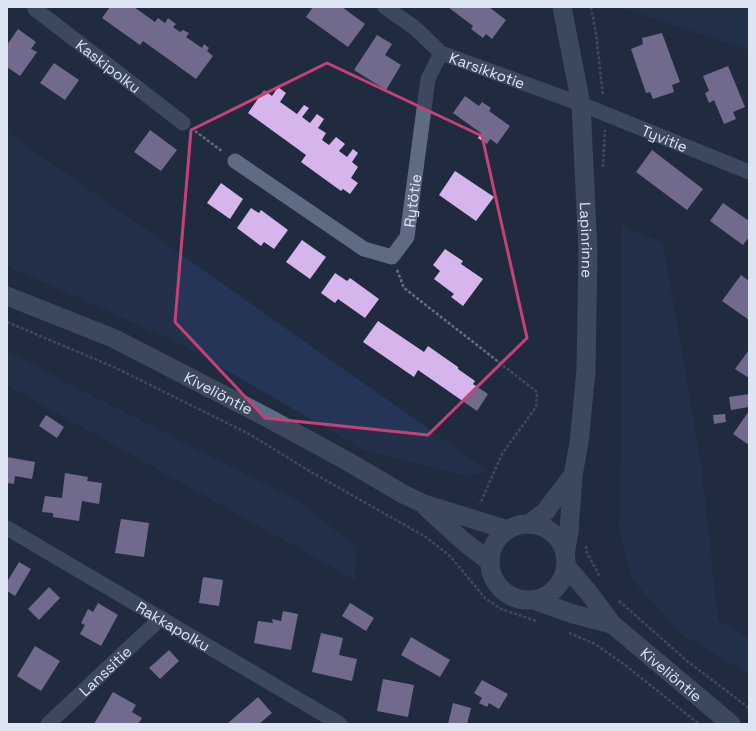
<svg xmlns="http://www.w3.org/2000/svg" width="756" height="731" viewBox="0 0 756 731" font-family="'Space Grotesk',sans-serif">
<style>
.green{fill:#243557}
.building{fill:#d5b5eb}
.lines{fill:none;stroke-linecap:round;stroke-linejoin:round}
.path{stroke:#646e80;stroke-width:2.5;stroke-dasharray:3 2;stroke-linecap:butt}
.minor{stroke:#5e6b83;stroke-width:15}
.tertiary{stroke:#5e6b83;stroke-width:19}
.marked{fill:none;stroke:#c74179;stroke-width:3;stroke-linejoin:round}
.labels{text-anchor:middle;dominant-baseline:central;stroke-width:4;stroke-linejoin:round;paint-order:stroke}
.street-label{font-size:15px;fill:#dde4f2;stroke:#162135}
</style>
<rect width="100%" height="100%" fill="#202b3f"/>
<g class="green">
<polygon points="620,7 749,7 749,50"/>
<polygon points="7,132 487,470 468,477 364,450 181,344 7,266"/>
<polygon points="621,225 663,243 701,464 718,620 749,639 749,674 681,634 633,580 619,532 621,444"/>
<polygon points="7,352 300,502 356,547 355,580 7,385"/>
</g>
<g class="building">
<polygon points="110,7 134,7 155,22 158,18 165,23 168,18 176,24 173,27 180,32 183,30 189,33 186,37 202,48 204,44 209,48 207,51 213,56 196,79 143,41 140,45 102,18"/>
<polygon points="313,7 342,7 365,24 348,47 306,17"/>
<polygon points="448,7 489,7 506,20 492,39 486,34 483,38 471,29 473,26"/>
<polygon points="18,29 36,42 31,49 37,52 20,76 7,67 7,45"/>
<polygon points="662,33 680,82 672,85 674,92 653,99 650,92 646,93 631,49 643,44 642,38"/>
<polygon points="377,35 392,44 385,55 401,65 386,90 354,70"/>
<polygon points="54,63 79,80 65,100 40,83"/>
<polygon points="728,66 745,107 733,112 736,119 724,124 714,100 709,103 705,93 709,91 703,76"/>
<polygon points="278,87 286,93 280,102 297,114 304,105 309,108 302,117 310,123 317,114 324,119 318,128 326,133 322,140 329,145 336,137 345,144 339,151 347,157 353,149 358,153 352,162 358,167 351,178 358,183 350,194 343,189 341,191 301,162 306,155 248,113 264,90 272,96"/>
<polygon points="465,96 479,106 482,102 491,108 489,111 510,126 497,144 490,139 487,144 478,138 481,133 453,113"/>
<polygon points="150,130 177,150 161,171 134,152"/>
<polygon points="652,150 703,189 687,210 636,172"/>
<polygon points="455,171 494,197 476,221 439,195"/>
<polygon points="221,183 243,199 230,219 207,203"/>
<polygon points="723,203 749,221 749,237 743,245 710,221"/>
<polygon points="251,208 259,213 261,210 288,230 274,249 264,242 261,246 237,228"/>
<polygon points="302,240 326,257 310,279 286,262"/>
<polygon points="445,249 463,261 461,264 483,279 463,306 451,297 454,294 434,279 440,271 433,265"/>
<polygon points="335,273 347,281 350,278 379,299 365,318 338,299 335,303 321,293"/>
<polygon points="741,275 749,281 749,320 722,301"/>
<polygon points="378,321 424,352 428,346 458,367 458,369 475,381 473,384 488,394 477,411 418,370 414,377 363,342"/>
<polygon points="749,350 749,378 735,369"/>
<polygon points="749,394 749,407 731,410 729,397"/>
<polygon points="749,411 749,445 733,434"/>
<polygon points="725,414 726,422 714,424 713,415"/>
<polygon points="46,415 64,427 57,438 39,426"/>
<polygon points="7,457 35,462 32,479 15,476 14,484 7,483"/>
<polygon points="65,473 88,477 87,481 102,483 99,504 82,501 79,521 53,517 53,513 42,512 45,496 62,498"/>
<polygon points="121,519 149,523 144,557 115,553"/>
<polygon points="19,562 31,569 15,596 7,591 7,582"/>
<polygon points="203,577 223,580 219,606 199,603"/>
<polygon points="49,587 60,598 39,620 28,609"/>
<polygon points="98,603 118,615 101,646 80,634 85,625 81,623 88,609 93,612"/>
<polygon points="350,603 374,618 366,631 342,616"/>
<polygon points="283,611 298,614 291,650 254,643 258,621 273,623 272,619 281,621"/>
<polygon points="321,633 343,638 339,655 357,659 352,681 312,672"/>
<polygon points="411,637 450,660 440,677 401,655"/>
<polygon points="35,646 60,661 41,691 17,676"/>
<polygon points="169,650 179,661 160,679 149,668"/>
<polygon points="383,679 414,685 408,717 377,711"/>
<polygon points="482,680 508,694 499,709 489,703 487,707 479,703 482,698 474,693"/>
<polygon points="113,692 136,705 132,712 142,718 138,724 94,724"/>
<polygon points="258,697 272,713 259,724 227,724"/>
<polygon points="453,703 471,708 467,724 448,724"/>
</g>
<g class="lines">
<g class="path">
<polyline points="591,7 596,33 603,96"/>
<polyline points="195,131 223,152"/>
<polyline points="603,167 605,130"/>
<polyline points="397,270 404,288 537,392 536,407 502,454 480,504"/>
<polyline points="7,322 116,368 251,435 311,472 426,537 450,556 485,598 501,609 536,621"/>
<polyline points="586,546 586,551 600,577"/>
<polyline points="619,601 687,661 749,708"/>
<polyline points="569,633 595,644 625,665 699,724"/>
</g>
<g class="minor">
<path id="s1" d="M385,7L415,28L441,53L581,104L749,172"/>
<path id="s2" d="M35,9L183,123"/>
<path id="s3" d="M235,161L364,249L392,257L407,237L428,79L441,53"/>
<path id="s4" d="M7,528L340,724"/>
<path id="s5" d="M48,724L161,618"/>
</g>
<g class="tertiary">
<path id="s6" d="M562,7L581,104L588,251L586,371L579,443L573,475L569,532L565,554"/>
<path id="s7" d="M7,296L113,338L268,418L347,461L403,494L424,504L508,530"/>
<polyline points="426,507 462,540 490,562"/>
<circle cx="528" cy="562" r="38"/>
<polyline points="529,524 545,512 573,475"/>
<path id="s8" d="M566,566L589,593L612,624L731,724"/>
<polyline points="534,600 573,614 612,624"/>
</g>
</g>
<path d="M0 0H756V731H0ZM327,63L482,136L527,338L428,435L265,418L175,322L191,130Z" fill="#202b3f" fill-opacity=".55" fill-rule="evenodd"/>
<path class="marked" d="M327,63L482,136L527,338L428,435L265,418L175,322L191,130Z"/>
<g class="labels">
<g class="street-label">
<text stroke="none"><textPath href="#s2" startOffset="93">Kaskipolku</textPath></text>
<text stroke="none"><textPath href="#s1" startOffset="122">Karsikkotie</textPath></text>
<text stroke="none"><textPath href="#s1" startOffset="312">Tyvitie</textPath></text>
<text stroke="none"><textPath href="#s3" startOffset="247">Rytötie</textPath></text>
<text stroke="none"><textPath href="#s6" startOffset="235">Lapinrinne</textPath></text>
<text stroke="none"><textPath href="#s7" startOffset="233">Kiveliöntie</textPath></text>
<text stroke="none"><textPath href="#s4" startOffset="193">Rakkapolku</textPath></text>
<text stroke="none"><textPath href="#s5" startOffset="78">Lanssitie</textPath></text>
<text stroke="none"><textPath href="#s8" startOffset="152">Kiveliöntie</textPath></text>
</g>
</g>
<rect width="756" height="731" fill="none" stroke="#dde4f2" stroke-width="16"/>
</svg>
